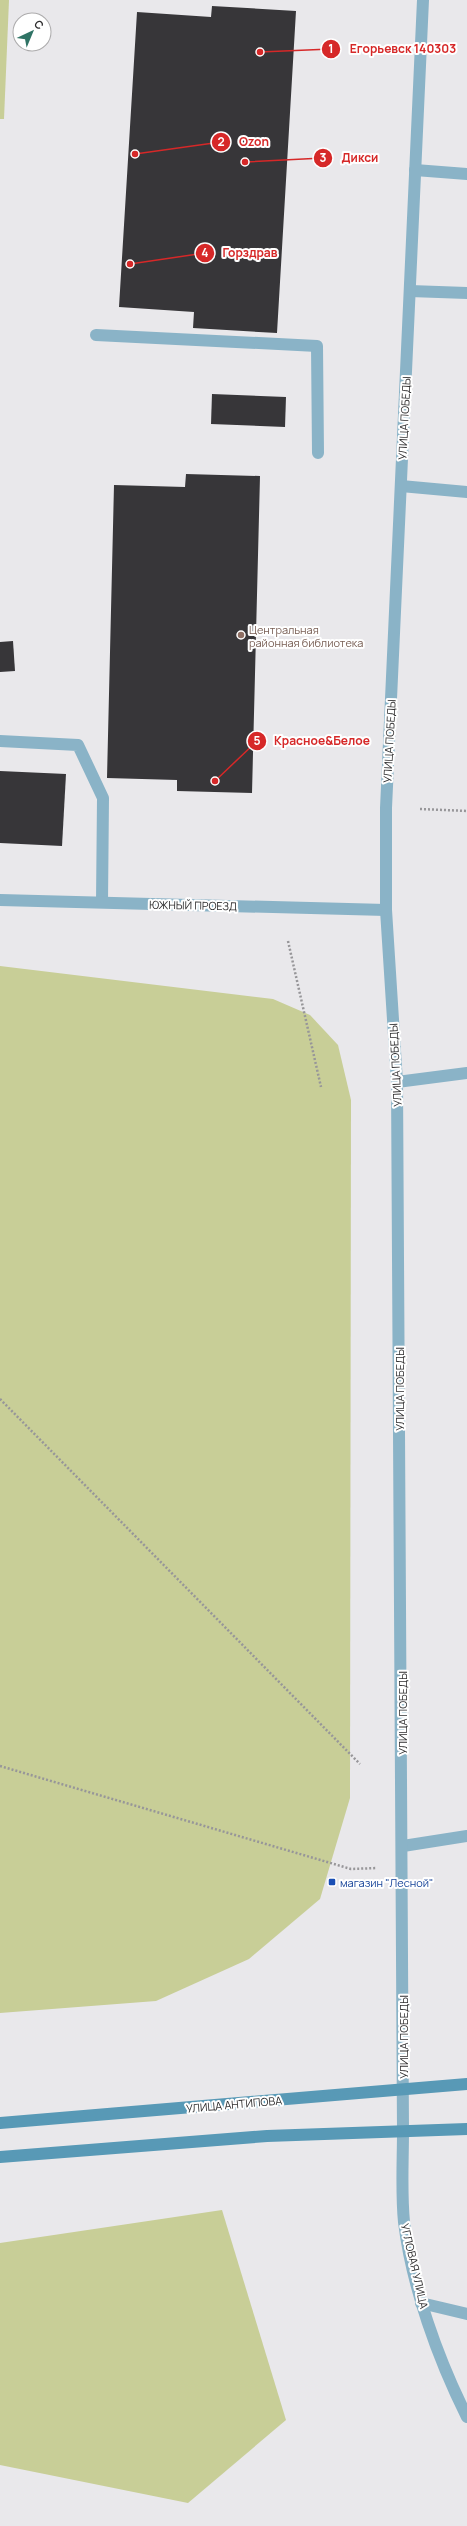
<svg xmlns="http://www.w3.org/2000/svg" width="467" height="2526" viewBox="0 0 467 2526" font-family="Manrope,sans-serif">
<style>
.green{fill:#c8ce97}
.building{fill:#373639}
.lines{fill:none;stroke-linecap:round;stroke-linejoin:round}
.path{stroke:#979699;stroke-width:2.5;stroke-dasharray:2 2;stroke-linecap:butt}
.service{stroke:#8ab3c7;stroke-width:12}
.minor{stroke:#8ab3c7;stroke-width:12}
.tertiary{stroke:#8ab3c7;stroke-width:12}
.secondary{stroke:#5899b6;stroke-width:12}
.education-dot{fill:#8d6e63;stroke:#fff;stroke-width:1.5}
.transit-dot{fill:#1a4fb4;stroke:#fff;stroke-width:1.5}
.labels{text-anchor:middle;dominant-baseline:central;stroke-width:4;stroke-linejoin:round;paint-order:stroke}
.street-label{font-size:11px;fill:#2f2e2f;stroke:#fff}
.education-label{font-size:11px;fill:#785e54;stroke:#fff;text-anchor:start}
.transit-label{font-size:11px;fill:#164399;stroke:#fff;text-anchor:start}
.leader{fill:none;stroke:#d62828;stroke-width:1.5}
.callout-dot{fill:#d62828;stroke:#fff;stroke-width:1.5}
.mark-label{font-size:12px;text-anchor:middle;font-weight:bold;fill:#fff}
.callout-label{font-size:12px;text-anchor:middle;font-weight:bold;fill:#d62828;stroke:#fff;stroke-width:4;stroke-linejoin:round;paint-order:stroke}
</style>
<rect width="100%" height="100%" fill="#e9e8eb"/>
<g class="green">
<polygon points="0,0 9,0 4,119 0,119"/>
<polygon points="0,966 273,999 310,1015 338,1045 351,1100 350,1798 320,1899 249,1959 156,2001 0,2013"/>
<polygon points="222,2210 286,2420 188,2503 0,2465 0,2243"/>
</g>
<g class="building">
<polygon points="212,6 296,11 277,333 193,328 194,312 119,307 137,12 211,17"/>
<polygon points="212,394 286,397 285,427 211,424"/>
<polygon points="186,474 260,476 252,793 177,791 177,780 107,778 114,485 185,487"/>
<polygon points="13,641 15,671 0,672 0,642"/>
<polygon points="0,771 66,774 62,846 0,843"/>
</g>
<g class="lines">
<g class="path">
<polyline points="420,809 467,811"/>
<polyline points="288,941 321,1087"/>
<polyline points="0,1399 360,1764"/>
<polyline points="0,1766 351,1869 377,1868"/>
</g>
<g class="service">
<polyline points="415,170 467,174"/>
<polyline points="410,291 467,293"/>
<polyline points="96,335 317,346 318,453"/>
<polyline points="401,486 467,492"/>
<polyline points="0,741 78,745 103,798 102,902"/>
<polyline points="397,1082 467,1073"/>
<polyline points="403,1846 467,1836"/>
<polyline points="421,2303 467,2314"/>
</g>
<g class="minor">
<polyline points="0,900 386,910"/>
<path d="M403,2131C403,2161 401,2192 404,2222C412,2287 438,2359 467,2417"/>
</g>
<polyline class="tertiary" points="403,2131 397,1082 386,910 386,808 423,0"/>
<g class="secondary">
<polyline points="0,2123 467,2084"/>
<polyline points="0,2157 267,2136 467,2129"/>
</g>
</g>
<circle class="education-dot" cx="241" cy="635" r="4"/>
<rect class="transit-dot" x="328" y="1878" width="8" height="8" rx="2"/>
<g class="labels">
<g class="street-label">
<text transform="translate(404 418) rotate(-87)">УЛИЦА ПОБЕДЫ</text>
<text transform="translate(389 741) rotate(-87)">УЛИЦА ПОБЕДЫ</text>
<text transform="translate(193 905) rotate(1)">ЮЖНЫЙ ПРОЕЗД</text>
<text transform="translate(395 1065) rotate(-93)">УЛИЦА ПОБЕДЫ</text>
<text transform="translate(399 1389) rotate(-90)">УЛИЦА ПОБЕДЫ</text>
<text transform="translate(402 1713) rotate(-90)">УЛИЦА ПОБЕДЫ</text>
<text transform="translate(403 2037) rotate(-90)">УЛИЦА ПОБЕДЫ</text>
<text transform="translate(234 2104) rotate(-5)">УЛИЦА АНТИПОВА</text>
<text transform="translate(415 2266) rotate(77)">УГЛОВАЯ УЛИЦА</text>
</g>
<g class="education-label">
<text x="249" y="629">Центральная<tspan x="249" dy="13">районная библиотека</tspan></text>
</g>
<g class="transit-label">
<text x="340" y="1882">магазин "Лесной"</text>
</g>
</g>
<path class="leader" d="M260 52L331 49M135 154L221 142M245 162L323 158M130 264L205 253M215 781L257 741"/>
<g class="callout-dot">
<circle cx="260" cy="52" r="4"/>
<circle cx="135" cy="154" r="4"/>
<circle cx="245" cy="162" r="4"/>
<circle cx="130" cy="264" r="4"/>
<circle cx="215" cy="781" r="4"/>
<circle cx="331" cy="49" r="10"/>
<circle cx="221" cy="142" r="10"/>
<circle cx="323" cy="158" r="10"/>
<circle cx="205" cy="253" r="10"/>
<circle cx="257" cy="741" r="10"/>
</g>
<g class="mark-label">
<text x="331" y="53">1</text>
<text x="221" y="146">2</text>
<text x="323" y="162">3</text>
<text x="205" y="257">4</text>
<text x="257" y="745">5</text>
</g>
<g class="callout-label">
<text x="403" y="53">Егорьевск 140303</text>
<text x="254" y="146">Ozon</text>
<text x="360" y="162">Дикси</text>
<text x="250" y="257">Горздрав</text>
<text x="322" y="745">Красное&amp;Белое</text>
</g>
<g transform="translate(32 32) rotate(44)"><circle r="19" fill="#ffffff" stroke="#acabac"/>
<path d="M0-3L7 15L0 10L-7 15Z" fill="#2f7365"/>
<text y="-6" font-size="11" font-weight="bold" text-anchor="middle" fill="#2f2e2f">С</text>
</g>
</svg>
